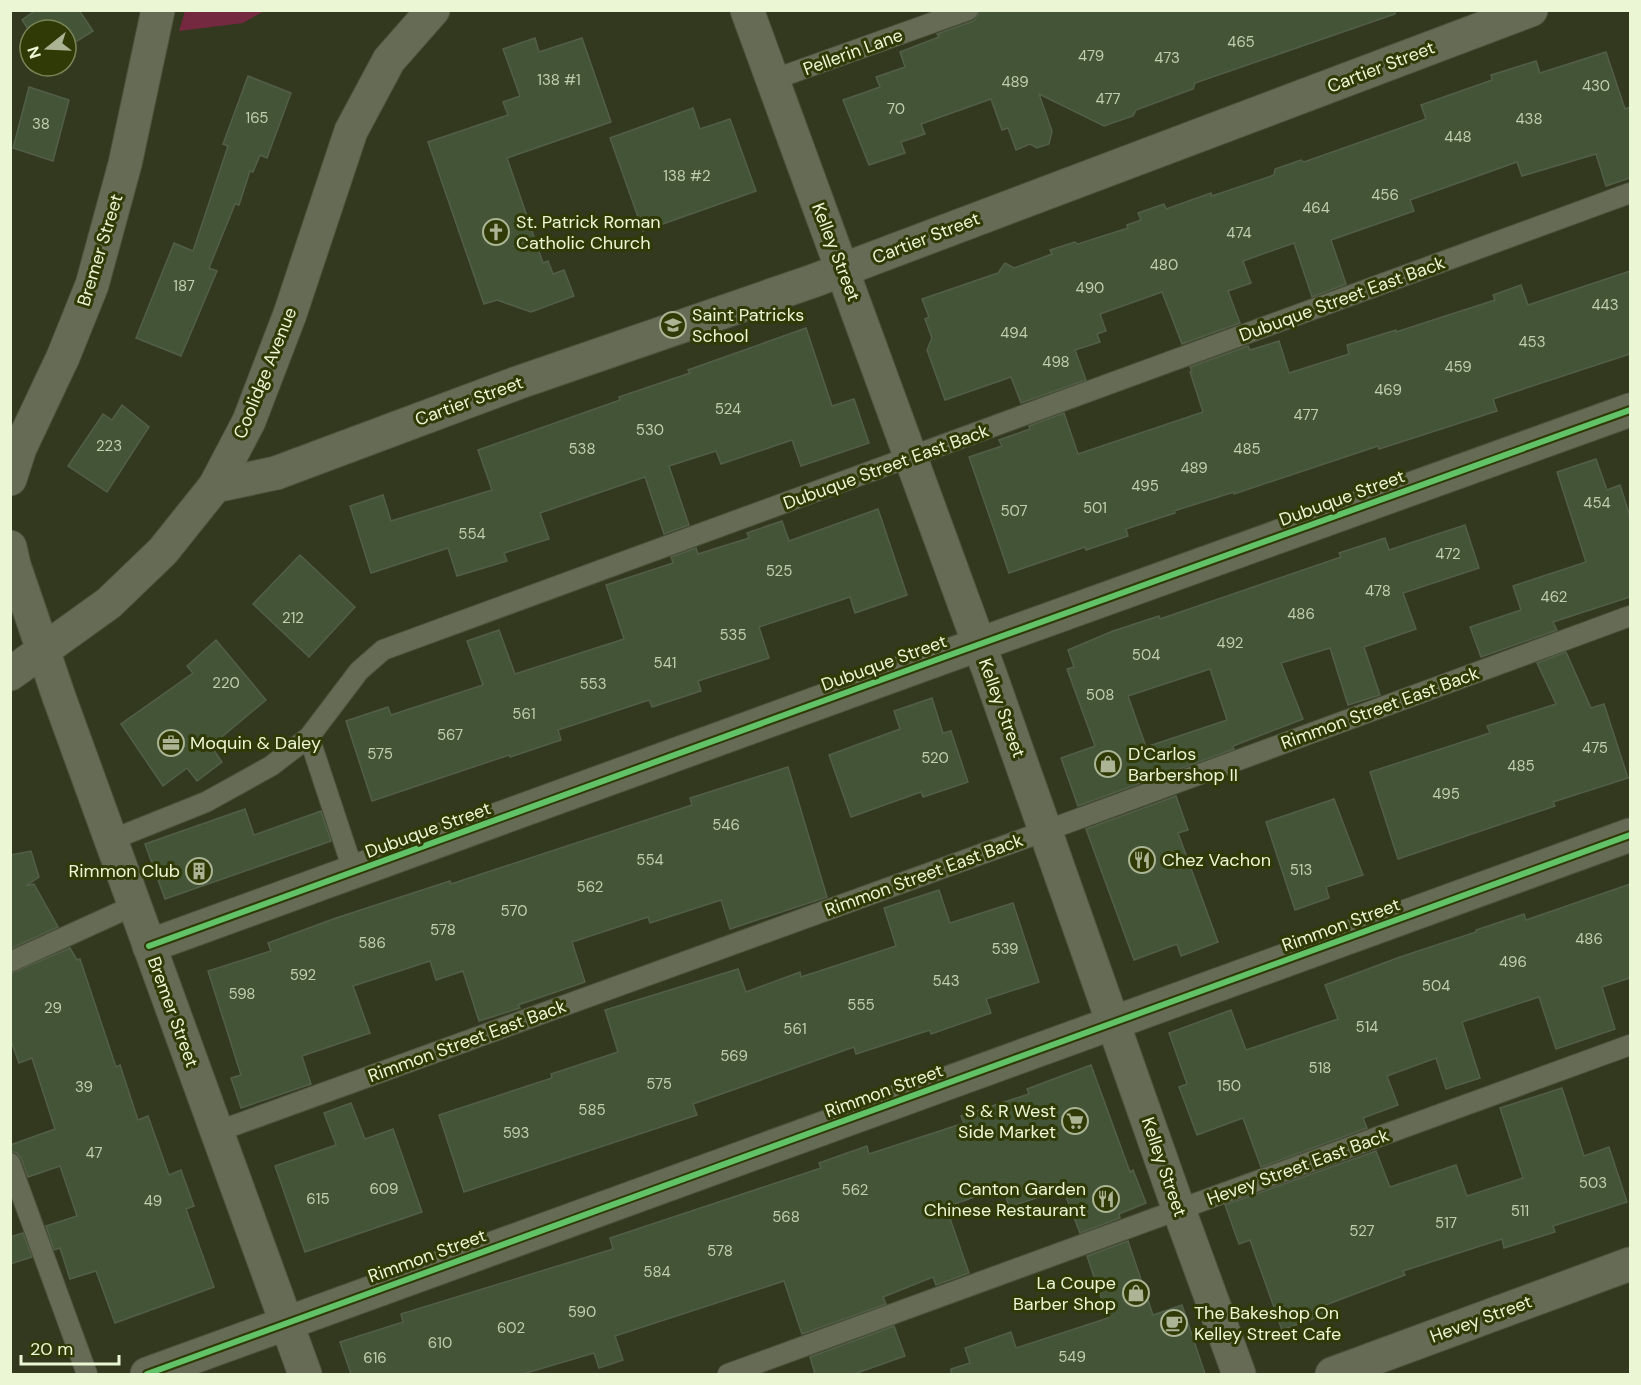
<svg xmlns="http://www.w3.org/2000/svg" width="1641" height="1385" viewBox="0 0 1641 1385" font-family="'DM Sans',sans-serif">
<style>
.green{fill:#752941}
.building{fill:#445537;stroke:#535e49;stroke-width:1.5;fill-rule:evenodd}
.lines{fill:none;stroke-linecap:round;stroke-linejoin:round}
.lane-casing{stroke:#4d533d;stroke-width:22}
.street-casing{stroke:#4d533d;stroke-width:35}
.secondary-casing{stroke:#4d533d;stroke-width:35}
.lane{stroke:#656b54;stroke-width:20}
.street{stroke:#656b54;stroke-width:33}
.secondary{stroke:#656b54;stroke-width:33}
.cycleway-casing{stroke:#2f3a06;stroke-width:10}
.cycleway{stroke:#61c268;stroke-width:6}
.labels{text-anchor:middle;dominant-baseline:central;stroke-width:6;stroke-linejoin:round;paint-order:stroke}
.number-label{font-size:15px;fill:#c1cead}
.street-label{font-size:18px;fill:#ebf6d4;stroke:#2f3a06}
.poi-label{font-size:18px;fill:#ebf6d4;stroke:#2f3a06;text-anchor:start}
</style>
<rect width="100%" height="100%" fill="#33391e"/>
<polygon class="green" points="185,11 185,10 264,11 243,23 179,31"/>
<g class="building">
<polygon points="36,10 79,10 93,31 66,48 66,30 30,30 30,32 22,20"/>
<polygon points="980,10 1395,10 1395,14 1195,83 1193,89 1136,110 1133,116 1104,126 1039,94 1052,131 1049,144 1037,148 1030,144 1016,150 1008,128 1002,130 991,99 921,124 925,134 901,142 905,153 869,165 843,100 880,87 876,77 905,67 900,52 939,37 937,34 973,21 977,17"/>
<polygon points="535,38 539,52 582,38 611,122 507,158 543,263 548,261 553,274 564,270 574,296 531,312 497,300 484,304 428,142 508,115 503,102 520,96 503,49"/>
<polygon points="1606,52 1625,109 1630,107 1630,178 1606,186 1596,154 1522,176 1517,162 1410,200 1414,211 1331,240 1346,284 1312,297 1294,243 1243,261 1251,283 1228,291 1240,323 1182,344 1162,292 1100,314 1106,331 1097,334 1100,342 1075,350 1086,380 1021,403 1011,377 945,400 927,350 932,338 925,319 929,317 922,299 998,273 1005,263 1014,268 1052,254 1050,250 1075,242 1078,244 1128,228 1127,225 1141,220 1138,213 1164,204 1166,209 1211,193 1212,196 1274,175 1275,169 1301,160 1304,162 1426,119 1421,105 1492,80 1491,75 1536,61 1540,73"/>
<polygon points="248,76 291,93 267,158 260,155 253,172 250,171 239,205 235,204 209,268 217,271 181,356 136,338 174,243 193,251 228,146 223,144"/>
<polygon points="29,87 69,100 53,161 13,148"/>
<polygon points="693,108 700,129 730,119 756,191 643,231 610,138"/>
<polygon points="1630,271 1630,354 1493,399 1497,411 1379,449 1378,446 1234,494 1234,492 1174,511 1175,513 1126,529 1128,536 1086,550 1085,547 1009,573 969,457 1002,446 999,440 1030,429 1029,426 1064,413 1078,454 1203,412 1190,372 1192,371 1190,367 1248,346 1250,350 1279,341 1289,373 1349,354 1347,345 1396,330 1396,332 1495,300 1493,295 1521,285 1528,305"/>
<polygon points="806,328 832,406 854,399 869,443 801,466 792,440 721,464 716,451 669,466 689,525 664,534 645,477 540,513 549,539 504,553 507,561 457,576 448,548 371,573 350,506 383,495 391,521 492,490 478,450 620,400 619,397 690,373 688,370"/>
<polygon points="122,405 149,427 107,492 68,466 103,414 112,420"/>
<polygon points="1596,459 1607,490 1620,485 1630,516 1630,597 1553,622 1557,630 1481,657 1470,627 1521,610 1513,586 1586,562 1557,472"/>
<polygon points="878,509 907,595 855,613 850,597 759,627 769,658 698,681 701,691 652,707 649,700 558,730 561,740 510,757 509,755 372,801 346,721 388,707 391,715 483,685 467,641 499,630 515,674 624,639 606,585 673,563 671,557 696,548 698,554 749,538 747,533 782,521 789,541"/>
<path d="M1465,525L1479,568L1403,593L1416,629L1364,647L1380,695L1348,705L1330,648L1281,663L1303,719L1233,746L1234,749L1078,806L1061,758L1095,746L1067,669L1074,667L1068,650L1113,631L1159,616L1160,619L1341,557L1339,553L1385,538L1389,550ZM1210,669L1227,720L1146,747L1128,696Z"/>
<polygon points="300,555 355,607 309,657 253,604"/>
<polygon points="216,640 266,700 211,746 222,762 197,781 187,768 163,786 121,724 193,673 187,666"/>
<polygon points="1566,652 1591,708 1604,704 1628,778 1553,802 1555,806 1398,859 1370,772 1490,733 1487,726 1556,704 1537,663"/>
<polygon points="932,698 943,733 951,731 968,782 923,797 921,792 851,817 829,755 900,729 894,711"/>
<polygon points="788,767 827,897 730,929 721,900 650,923 648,917 572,942 585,982 518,1005 520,1008 479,1021 463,971 436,980 430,961 353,986 370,1033 302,1056 311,1084 241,1108 231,1078 241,1075 208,971 271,951 268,943 336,918 450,881 451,884 692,805 690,798"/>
<polygon points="1176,796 1188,830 1178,833 1218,942 1181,956 1177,944 1134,960 1086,829"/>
<polygon points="1334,799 1363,875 1326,887 1329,898 1295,910 1266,822"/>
<polygon points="245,809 254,835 321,811 331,841 165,899 145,844"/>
<polygon points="31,851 39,877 26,886 34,884 58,927 10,949 10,855"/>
<polygon points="1630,884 1630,978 1602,987 1615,1029 1556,1049 1539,997 1462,1022 1480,1078 1446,1089 1436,1058 1387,1076 1398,1105 1363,1118 1367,1128 1261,1167 1243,1118 1197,1135 1179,1087 1187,1084 1169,1033 1231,1010 1246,1050 1338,1019 1325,985 1400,957 1476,932 1476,930 1524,914 1526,920"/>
<polygon points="939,890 950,923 1013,903 1039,982 986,999 991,1013 931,1034 930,1030 856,1054 854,1047 693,1104 697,1115 464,1192 439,1115 552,1078 551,1074 618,1052 605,1010 738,969 746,992 800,972 801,977 896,946 884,908"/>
<polygon points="70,948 77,960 80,959 116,1067 120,1065 138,1120 148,1116 169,1175 181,1170 194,1206 186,1209 214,1287 115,1323 96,1271 70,1279 60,1248 54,1250 46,1226 77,1216 60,1166 28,1177 21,1158 17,1153 10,1151 10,1145 55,1129 32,1058 19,1063 10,1038 10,974"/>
<polygon points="1091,1065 1130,1172 1133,1170 1146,1203 1119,1214 1120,1218 1080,1233 1063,1189 1009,1207 1003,1187 946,1207 969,1273 936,1285 933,1277 883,1297 886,1304 802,1334 784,1281 615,1336 623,1360 599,1368 594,1353 523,1374 351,1374 340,1342 403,1322 401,1314 613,1249 610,1238 821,1168 819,1163 867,1146 869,1154 964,1123 961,1116 1029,1094 1027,1089"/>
<polygon points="1562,1088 1584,1156 1609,1147 1627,1202 1553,1226 1555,1232 1504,1248 1502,1239 1403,1271 1405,1275 1323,1306 1326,1314 1282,1330 1250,1240 1239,1244 1225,1205 1376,1151 1390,1187 1456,1165 1467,1196 1523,1178 1500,1108"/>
<polygon points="351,1103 365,1139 393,1129 422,1212 305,1252 275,1166 336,1145 324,1113"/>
<polygon points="23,1233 32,1257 10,1264 10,1237"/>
<polygon points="1128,1241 1153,1315 1182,1305 1205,1374 951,1374 951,1369 970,1363 965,1348 1011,1332 1016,1348 1108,1318 1087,1256"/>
<polygon points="894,1326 905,1356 854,1374 815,1374 810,1357"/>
</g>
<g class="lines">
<defs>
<g id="lane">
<polyline points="772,80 968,10"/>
<polyline points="111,840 206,802 271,766 309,737"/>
<polyline points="354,873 309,737 359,671 383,650 1630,193"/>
<polyline points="10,962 135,905"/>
<polyline points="216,1132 1078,819 1630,616"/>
<polyline points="10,1163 87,1374"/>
<polyline points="728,1374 1630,1045"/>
</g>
<g id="street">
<polyline points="10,479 20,448 63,357 92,285 125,164 158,10"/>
<polyline points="215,486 276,473 517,383 813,281 1531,10"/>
<polyline points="10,547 14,565 59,697 305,1374"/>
<polyline points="149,946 933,661 1630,410"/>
<polyline points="147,1374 1630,835"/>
<polyline points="1332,1374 1630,1264"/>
</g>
<g id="secondary">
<polyline points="747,10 990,674 1179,1210 1239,1374"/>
<polyline points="10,674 109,603 163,551 215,486 249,421 290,314 351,131 389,60 433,10"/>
</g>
</defs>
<use href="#lane" class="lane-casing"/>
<use href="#street" class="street-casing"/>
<use href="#secondary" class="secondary-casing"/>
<use href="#lane" class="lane"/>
<use href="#street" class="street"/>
<use href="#secondary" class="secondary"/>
<defs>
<g id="cycleway">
<polyline points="149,946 933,661 1630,410"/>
<polyline points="147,1374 1630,835"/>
</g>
</defs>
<use href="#cycleway" class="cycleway-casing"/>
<use href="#cycleway" class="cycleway"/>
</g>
<defs>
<symbol id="church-ring" viewBox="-11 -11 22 22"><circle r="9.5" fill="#2f3a06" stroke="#abb494" stroke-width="1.5"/><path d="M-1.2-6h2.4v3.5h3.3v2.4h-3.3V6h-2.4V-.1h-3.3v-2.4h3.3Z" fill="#abb494"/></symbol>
<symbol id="school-ring" viewBox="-11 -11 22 22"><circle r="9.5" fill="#2f3a06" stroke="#abb494" stroke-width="1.5"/><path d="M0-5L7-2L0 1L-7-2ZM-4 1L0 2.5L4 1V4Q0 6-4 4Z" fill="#abb494"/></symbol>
<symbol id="office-ring" viewBox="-11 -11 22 22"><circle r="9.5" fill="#2f3a06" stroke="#abb494" stroke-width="1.5"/><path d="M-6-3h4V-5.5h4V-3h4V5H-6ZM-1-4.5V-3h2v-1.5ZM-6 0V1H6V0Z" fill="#abb494"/></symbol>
<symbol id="shop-ring" viewBox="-11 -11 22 22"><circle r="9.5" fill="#2f3a06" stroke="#abb494" stroke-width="1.5"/><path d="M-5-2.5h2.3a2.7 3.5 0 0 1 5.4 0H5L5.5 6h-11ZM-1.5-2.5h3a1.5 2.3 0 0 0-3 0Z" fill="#abb494"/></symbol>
<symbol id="restaurant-ring" viewBox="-11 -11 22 22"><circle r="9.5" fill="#2f3a06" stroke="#abb494" stroke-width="1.5"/><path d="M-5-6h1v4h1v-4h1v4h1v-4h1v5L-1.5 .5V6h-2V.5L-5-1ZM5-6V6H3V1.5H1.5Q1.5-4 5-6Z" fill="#abb494"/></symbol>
<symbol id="building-ring" viewBox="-11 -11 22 22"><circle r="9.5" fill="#2f3a06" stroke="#abb494" stroke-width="1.5"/><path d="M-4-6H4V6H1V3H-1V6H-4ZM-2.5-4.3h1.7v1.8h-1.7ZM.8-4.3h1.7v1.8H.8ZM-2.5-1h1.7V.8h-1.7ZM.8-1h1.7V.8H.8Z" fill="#abb494"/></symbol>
<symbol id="supermarket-ring" viewBox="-11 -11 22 22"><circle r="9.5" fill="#2f3a06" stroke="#abb494" stroke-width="1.5"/><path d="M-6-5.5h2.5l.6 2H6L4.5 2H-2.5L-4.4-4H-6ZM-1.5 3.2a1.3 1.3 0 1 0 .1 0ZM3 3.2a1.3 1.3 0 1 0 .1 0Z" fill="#abb494"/></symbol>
<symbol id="cafe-ring" viewBox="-11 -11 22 22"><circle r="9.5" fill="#2f3a06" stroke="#abb494" stroke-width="1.5"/><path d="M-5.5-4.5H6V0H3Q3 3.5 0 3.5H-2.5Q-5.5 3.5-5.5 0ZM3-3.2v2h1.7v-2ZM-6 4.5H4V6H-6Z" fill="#abb494"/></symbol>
</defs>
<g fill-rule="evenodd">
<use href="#church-ring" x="481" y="217" width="30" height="30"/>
<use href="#school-ring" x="658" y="310" width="30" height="30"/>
<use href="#office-ring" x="156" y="728" width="30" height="30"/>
<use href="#shop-ring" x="1093" y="749" width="30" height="30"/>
<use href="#restaurant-ring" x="1127" y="845" width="30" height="30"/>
<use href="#building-ring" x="184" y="856" width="30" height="30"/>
<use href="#supermarket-ring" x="1060" y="1106" width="30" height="30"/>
<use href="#restaurant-ring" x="1091" y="1184" width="30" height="30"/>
<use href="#shop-ring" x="1121" y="1278" width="30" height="30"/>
<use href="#cafe-ring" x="1159" y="1308" width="30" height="30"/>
</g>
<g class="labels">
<g class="number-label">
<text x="1241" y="42">465</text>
<text x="1091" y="56">479</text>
<text x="1167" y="58">473</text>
<text x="559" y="80">138 #1</text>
<text x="1015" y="82">489</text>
<text x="1596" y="86">430</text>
<text x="1108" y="99">477</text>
<text x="896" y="109">70</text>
<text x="257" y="118">165</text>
<text x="1529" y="119">438</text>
<text x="41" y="124">38</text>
<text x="1458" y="137">448</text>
<text x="687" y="176">138 #2</text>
<text x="1385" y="195">456</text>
<text x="1316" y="208">464</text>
<text x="1239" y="233">474</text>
<text x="1164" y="265">480</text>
<text x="184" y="286">187</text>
<text x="1090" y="288">490</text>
<text x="1605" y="305">443</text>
<text x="1014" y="333">494</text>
<text x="1532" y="342">453</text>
<text x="1056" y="362">498</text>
<text x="1458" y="367">459</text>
<text x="1388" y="390">469</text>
<text x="728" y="409">524</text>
<text x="1306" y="415">477</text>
<text x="650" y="430">530</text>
<text x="109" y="446">223</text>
<text x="582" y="449">538</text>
<text x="1247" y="449">485</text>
<text x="1194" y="468">489</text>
<text x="1145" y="486">495</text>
<text x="1597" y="503">454</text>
<text x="1095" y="508">501</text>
<text x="1014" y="511">507</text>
<text x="472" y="534">554</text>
<text x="1448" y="554">472</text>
<text x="779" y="571">525</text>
<text x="1378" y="591">478</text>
<text x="1554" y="597">462</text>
<text x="1301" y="614">486</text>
<text x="293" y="618">212</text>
<text x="733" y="635">535</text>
<text x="1230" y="643">492</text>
<text x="1146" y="655">504</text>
<text x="665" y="663">541</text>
<text x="226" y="683">220</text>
<text x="593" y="684">553</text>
<text x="1100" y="695">508</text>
<text x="524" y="714">561</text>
<text x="450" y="735">567</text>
<text x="1595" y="748">475</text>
<text x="380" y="754">575</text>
<text x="935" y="758">520</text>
<text x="1521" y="766">485</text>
<text x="1446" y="794">495</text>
<text x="726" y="825">546</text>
<text x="650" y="860">554</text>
<text x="1301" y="870">513</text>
<text x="590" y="887">562</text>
<text x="514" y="911">570</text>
<text x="443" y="930">578</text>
<text x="1589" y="939">486</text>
<text x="372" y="943">586</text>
<text x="1005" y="949">539</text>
<text x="1513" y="962">496</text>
<text x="303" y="975">592</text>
<text x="946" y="981">543</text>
<text x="1436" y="986">504</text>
<text x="242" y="994">598</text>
<text x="861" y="1005">555</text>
<text x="53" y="1008">29</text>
<text x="1367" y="1027">514</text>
<text x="795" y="1029">561</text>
<text x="734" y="1056">569</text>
<text x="1320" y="1068">518</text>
<text x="659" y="1084">575</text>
<text x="1229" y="1086">150</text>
<text x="84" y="1087">39</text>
<text x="592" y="1110">585</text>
<text x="516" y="1133">593</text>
<text x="94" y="1153">47</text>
<text x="1593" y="1183">503</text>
<text x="384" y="1189">609</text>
<text x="855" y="1190">562</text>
<text x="318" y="1199">615</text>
<text x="153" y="1201">49</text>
<text x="1520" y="1211">511</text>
<text x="786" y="1217">568</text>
<text x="1446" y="1223">517</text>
<text x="1362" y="1231">527</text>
<text x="720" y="1251">578</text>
<text x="657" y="1272">584</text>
<text x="582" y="1312">590</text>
<text x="511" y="1328">602</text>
<text x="440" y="1343">610</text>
<text x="1072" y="1357">549</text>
<text x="375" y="1358">616</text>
</g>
<g class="street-label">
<text transform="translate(853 52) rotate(-20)">Pellerin Lane</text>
<text transform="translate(1381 67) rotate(-21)">Cartier Street</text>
<text transform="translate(926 238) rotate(-21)">Cartier Street</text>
<text transform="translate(100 250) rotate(-73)">Bremer Street</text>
<text transform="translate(836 252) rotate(69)">Kelley Street</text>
<text transform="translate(1342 299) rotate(-20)">Dubuque Street East Back</text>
<text transform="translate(265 373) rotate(-68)">Coolidge Avenue</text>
<text transform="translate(469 401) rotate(-20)">Cartier Street</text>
<text transform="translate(886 467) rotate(-20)">Dubuque Street East Back</text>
<text transform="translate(1342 498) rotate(-20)">Dubuque Street</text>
<text transform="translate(884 663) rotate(-20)">Dubuque Street</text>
<text transform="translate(1002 708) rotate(70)">Kelley Street</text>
<text transform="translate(1380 708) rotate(-20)">Rimmon Street East Back</text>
<text transform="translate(428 830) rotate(-20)">Dubuque Street</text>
<text transform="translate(924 875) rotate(-20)">Rimmon Street East Back</text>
<text transform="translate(1341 925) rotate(-20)">Rimmon Street</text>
<text transform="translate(173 1012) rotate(70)">Bremer Street</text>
<text transform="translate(467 1041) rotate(-20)">Rimmon Street East Back</text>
<text transform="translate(884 1091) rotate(-20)">Rimmon Street</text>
<text transform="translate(1164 1167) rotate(71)">Kelley Street</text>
<text transform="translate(1298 1167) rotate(-20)">Hevey Street East Back</text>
<text transform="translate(427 1256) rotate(-20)">Rimmon Street</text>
<text transform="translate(1481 1319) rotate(-20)">Hevey Street</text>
</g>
<g class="poi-label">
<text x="516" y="222">St. Patrick Roman<tspan x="516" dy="21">Catholic Church</tspan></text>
<text x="692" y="315">Saint Patricks<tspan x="692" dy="21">School</tspan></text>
<text x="190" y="743">Moquin &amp; Daley</text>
<text x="1128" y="754">D'Carlos<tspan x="1128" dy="21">Barbershop II</tspan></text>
<text x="1162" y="860">Chez Vachon</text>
<text x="180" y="871" text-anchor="end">Rimmon Club</text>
<text x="1056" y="1111" text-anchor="end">S &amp; R West<tspan x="1056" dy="21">Side Market</tspan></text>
<text x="1086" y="1189" text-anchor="end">Canton Garden<tspan x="1086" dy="21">Chinese Restaurant</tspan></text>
<text x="1116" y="1283" text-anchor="end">La Coupe<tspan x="1116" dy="21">Barber Shop</tspan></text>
<text x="1194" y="1313">The Bakeshop On<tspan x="1194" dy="21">Kelley Street Cafe</tspan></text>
</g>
</g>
<rect width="1641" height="1385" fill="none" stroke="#ebf6d4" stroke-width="24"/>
<g transform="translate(48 48) rotate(252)"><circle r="28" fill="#2f3a06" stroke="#7a8558" stroke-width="1.5"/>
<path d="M0-4.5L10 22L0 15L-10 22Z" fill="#abb494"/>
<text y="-9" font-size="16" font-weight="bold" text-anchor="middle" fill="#ebf6d4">N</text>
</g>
<path d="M21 1355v9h98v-9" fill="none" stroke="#ebf6d4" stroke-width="3"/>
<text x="30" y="1355" font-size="18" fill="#ebf6d4" stroke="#2f3a06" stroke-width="4.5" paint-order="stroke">20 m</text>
</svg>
